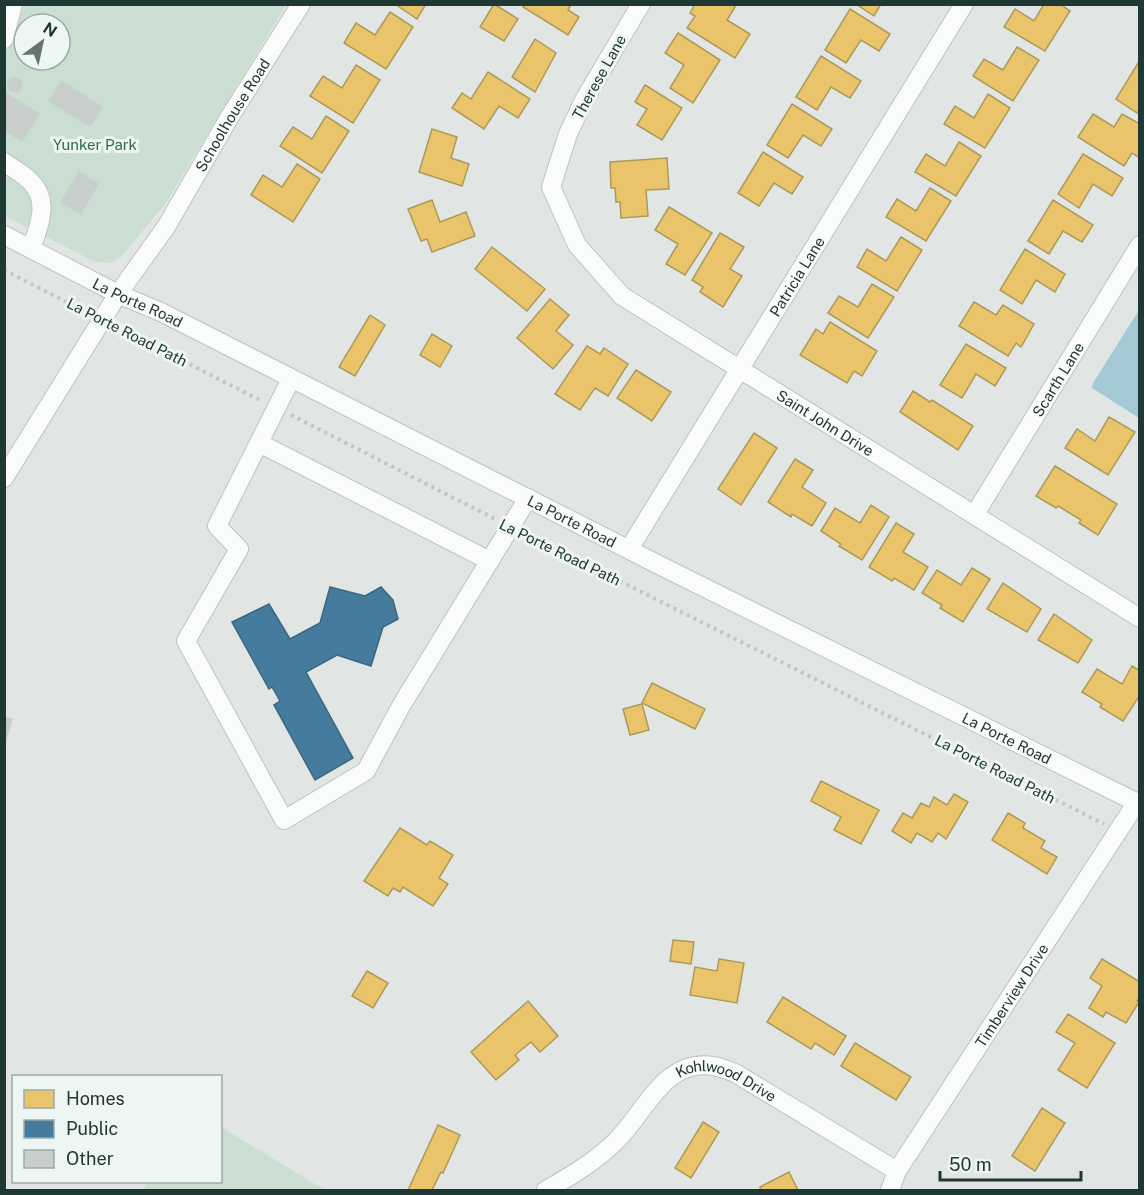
<svg xmlns="http://www.w3.org/2000/svg" width="1144" height="1195" viewBox="0 0 1144 1195" font-family="'Public Sans',sans-serif">
<style>
.green{fill:#cadfd2;fill-rule:evenodd}
.water{fill:#a3c9d4}
.homes{fill:#e9c46a;stroke:#ad9a5a;stroke-width:1.5}
.public{fill:#457b9d;stroke:#3a677e;stroke-width:1.5}
.building{fill:#c8cecc;stroke:#cacfcd;stroke-width:1.5}
.lines{fill:none;stroke-linecap:round;stroke-linejoin:round}
.minor-casing{stroke:#bec3c1;stroke-width:20}
.path{stroke:#bfc7c6;stroke-width:4;stroke-dasharray:3 4.5;stroke-linecap:butt}
.minor{stroke:#fafbfb;stroke-width:18}
.labels{text-anchor:middle;dominant-baseline:central;stroke-width:6;stroke-linejoin:round;paint-order:stroke}
.street-label{font-size:15px;fill:#203834;stroke:#eef6f3}
.park-label{font-size:15px;fill:#2d6d4b;stroke:#eef6f3}
</style>
<rect width="100%" height="100%" fill="#e1e6e4"/>
<g class="green">
<path d="M4,5H286L165,204L121,257L111,263L95,262L5,216ZM24,24H60V60H24Z"/>
<polygon points="221,1127 325,1190 143,1190 148,1182 220,1182"/>
</g>
<polygon class="water" points="1139,310 1139,418 1092,388 1093,383"/>
<g class="homes">
<polygon points="395,4 426,4 417,19"/>
<polygon points="494,4 518,19 504,41 480,27"/>
<polygon points="524,4 571,4 568,10 579,17 568,35 523,7"/>
<polygon points="695,4 732,4 735,7 727,20 750,34 735,58 687,28 695,16 690,13"/>
<polygon points="856,4 881,4 874,16"/>
<polygon points="1044,4 1060,4 1070,11 1045,51 1004,27 1015,9 1034,21"/>
<polygon points="850,9 890,34 879,51 861,40 846,63 825,50"/>
<polygon points="390,12 413,27 386,69 344,43 356,23 375,35"/>
<polygon points="678,33 720,60 693,103 670,88 684,65 665,53"/>
<polygon points="535,39 556,53 535,92 512,77"/>
<polygon points="1017,47 1039,60 1013,101 973,76 984,59 1003,70"/>
<polygon points="821,56 861,81 850,98 831,87 817,110 796,97"/>
<polygon points="1140,60 1140,109 1137,113 1116,99"/>
<polygon points="356,65 380,80 353,123 310,96 323,76 342,88"/>
<polygon points="488,72 530,99 518,118 499,106 484,129 452,108 462,93 471,99"/>
<polygon points="645,85 682,108 662,140 637,125 647,109 635,102"/>
<polygon points="988,94 1010,108 985,148 944,124 955,106 974,118"/>
<polygon points="792,104 832,129 821,146 803,135 788,158 767,145"/>
<polygon points="1093,114 1114,127 1122,114 1140,124 1140,154 1138,157 1132,153 1124,166 1078,137"/>
<polygon points="326,116 349,131 322,173 280,146 293,127 312,139"/>
<polygon points="432,129 457,137 451,158 469,164 462,186 419,172"/>
<polygon points="959,142 981,156 956,196 915,172 926,154 945,166"/>
<polygon points="763,152 803,177 792,194 774,183 759,206 738,193"/>
<polygon points="1083,154 1123,178 1112,196 1093,184 1079,208 1058,194"/>
<polygon points="667,158 669,189 646,190 648,216 621,218 620,202 616,202 615,188 611,188 610,162"/>
<polygon points="297,164 320,179 293,222 251,195 263,175 282,187"/>
<polygon points="930,188 951,201 926,241 886,217 897,199 916,211"/>
<polygon points="432,200 440,222 466,212 475,236 432,252 427,239 421,241 408,209"/>
<polygon points="1053,200 1093,225 1082,242 1063,231 1049,254 1028,241"/>
<polygon points="669,207 712,233 685,275 666,264 678,244 655,230"/>
<polygon points="720,233 744,247 730,269 742,276 723,307 700,292 703,287 692,280"/>
<polygon points="901,237 922,250 897,291 857,267 867,249 886,261"/>
<polygon points="492,247 545,289 527,311 475,269"/>
<polygon points="1025,249 1065,274 1055,292 1036,280 1022,304 1000,290"/>
<polygon points="872,284 894,297 868,338 828,313 839,296 858,307"/>
<polygon points="550,299 569,315 556,331 573,345 553,369 517,338"/>
<polygon points="974,302 996,315 1003,305 1034,324 1021,347 1016,343 1008,356 959,326"/>
<polygon points="370,315 385,325 355,376 339,367"/>
<polygon points="830,322 877,351 862,376 854,371 847,383 800,355 816,329 823,334"/>
<polygon points="432,334 452,346 440,367 420,355"/>
<polygon points="966,344 1006,368 995,386 976,374 962,398 940,385"/>
<polygon points="587,346 600,354 604,348 628,364 608,396 595,388 580,410 555,394"/>
<polygon points="636,370 671,392 652,421 617,398"/>
<polygon points="913,391 930,402 932,400 973,426 958,450 900,412"/>
<polygon points="1109,417 1135,432 1108,475 1065,448 1077,429 1095,441"/>
<polygon points="754,433 777,448 741,505 718,489"/>
<polygon points="795,459 813,470 802,487 826,503 812,526 792,514 791,517 768,502"/>
<polygon points="1055,466 1117,504 1098,535 1079,523 1081,520 1058,506 1056,508 1036,496"/>
<polygon points="871,505 889,517 862,560 839,546 841,544 821,531 835,508 860,523"/>
<polygon points="896,523 914,534 903,552 928,567 914,590 894,578 892,581 869,567"/>
<polygon points="972,568 990,579 963,622 940,608 942,605 922,593 937,570 961,585"/>
<polygon points="1003,583 1041,609 1027,632 987,609"/>
<polygon points="1054,614 1092,640 1078,663 1038,640"/>
<polygon points="1132,666 1140,671 1140,695 1123,721 1100,707 1102,704 1082,692 1097,669 1122,684"/>
<polygon points="652,683 705,709 695,729 642,703"/>
<polygon points="642,704 649,730 630,735 623,709"/>
<polygon points="821,781 879,810 861,844 834,830 841,817 811,801"/>
<polygon points="954,794 968,802 946,839 938,833 932,842 917,833 911,843 892,831 903,813 912,818 921,803 929,807 934,797 947,805"/>
<polygon points="1008,813 1025,823 1023,828 1045,841 1041,848 1057,857 1047,874 992,840"/>
<polygon points="400,828 427,845 430,841 453,855 439,878 448,884 433,906 403,887 400,892 393,888 388,896 364,881"/>
<polygon points="673,940 694,942 691,964 670,961"/>
<polygon points="719,959 744,963 737,1003 690,995 695,967 717,971"/>
<polygon points="1102,959 1140,982 1140,997 1137,1001 1139,1002 1126,1023 1106,1012 1103,1017 1089,1008 1102,986 1090,978"/>
<polygon points="367,971 388,983 373,1008 352,996"/>
<polygon points="783,997 846,1036 834,1055 815,1043 811,1049 767,1022"/>
<polygon points="528,1001 558,1036 540,1052 531,1042 515,1055 519,1060 496,1080 471,1052"/>
<polygon points="1068,1014 1115,1043 1087,1088 1058,1070 1075,1043 1056,1032"/>
<polygon points="855,1043 911,1077 896,1100 841,1066"/>
<polygon points="1042,1108 1065,1123 1035,1171 1012,1156"/>
<polygon points="703,1122 719,1132 691,1178 675,1168"/>
<polygon points="438,1125 460,1135 443,1173 441,1172 432,1190 408,1190"/>
<polygon points="789,1172 798,1190 761,1190 760,1187"/>
</g>
<polygon class="public" points="330,587 365,596 381,587 393,600 398,619 383,627 371,666 337,655 306,672 353,758 315,780 274,705 280,701 272,687 269,689 232,622 269,604 290,639 320,623"/>
<g class="building">
<circle cx="15" cy="85" r="7"/>
<polygon points="61,81 102,107 90,126 49,101"/>
<polygon points="4,92 39,114 22,141 7,132 4,136"/>
<polygon points="79,172 98,184 81,214 61,202"/>
<polygon points="4,717 12,719 5,743 4,743"/>
</g>
<g class="lines">
<defs>
<g id="minor">
<path id="s1" d="M641,4L584,100L568,134L551,187L577,245L622,296L1140,618"/>
<polyline points="4,39 13,4"/>
<path d="M4,162C13,169 24,174 31,182C50,201 39,227 31,249"/>
<path id="s2" d="M4,235L118,294L163,313L661,566L1140,804"/>
<polyline points="291,379 217,526 239,549 186,641 284,820 366,771 401,706 528,498"/>
<polyline points="259,443 490,561"/>
<path id="s3" d="M4,478L118,294L166,227L229,118L301,4"/>
<path id="s4" d="M975,514L1140,245"/>
<path id="s5" d="M629,549L964,4"/>
<path id="s6" d="M546,1190C571,1176 596,1161 617,1140C646,1111 665,1058 713,1066C721,1067 728,1071 735,1073L897,1171"/>
<path id="s7" d="M890,1190L897,1171L1137,802"/>
</g>
</defs>
<use href="#minor" class="minor-casing"/>
<g class="path">
<polyline points="4,270 88,313"/>
<polyline points="116,327 262,401"/>
<polyline points="291,415 495,519"/>
<polyline points="526,534 1104,824"/>
</g>
<use href="#minor" class="minor"/>
</g>
<g class="labels">
<g class="street-label">
<text transform="translate(599 77) rotate(-61)">Therese Lane</text>
<text stroke="none"><textPath href="#s3" startOffset="429">Schoolhouse Road</textPath></text>
<text stroke="none"><textPath href="#s5" startOffset="320">Patricia Lane</textPath></text>
<text stroke="none"><textPath href="#s2" startOffset="150">La Porte Road</textPath></text>
<text transform="translate(127 332) rotate(27)">La Porte Road Path</text>
<text stroke="none"><textPath href="#s4" startOffset="158">Scarth Lane</textPath></text>
<text stroke="none"><textPath href="#s1" startOffset="576">Saint John Drive</textPath></text>
<text stroke="none"><textPath href="#s2" startOffset="636">La Porte Road</textPath></text>
<text transform="translate(560 552) rotate(26)">La Porte Road Path</text>
<text stroke="none"><textPath href="#s2" startOffset="1122">La Porte Road</textPath></text>
<text transform="translate(995 769) rotate(27)">La Porte Road Path</text>
<text stroke="none"><textPath href="#s7" startOffset="230">Timberview Drive</textPath></text>
<text stroke="none"><textPath href="#s6" startOffset="231">Kohlwood Drive</textPath></text>
</g>
<g class="park-label">
<text x="95" y="144">Yunker Park</text>
</g>
</g>
<rect width="1144" height="1195" fill="none" stroke="#203834" stroke-width="12"/>
<rect x="12" y="1075" width="210" height="108" fill="#eef6f3" stroke="#9caaa7" stroke-width="1.5"/>
<rect x="24" y="1090" width="30" height="18" fill="#e9c46a" stroke="#9caaa7" stroke-width="1.5"/>
<text x="66" y="1105" font-size="18" fill="#203834">Homes</text>
<rect x="24" y="1120" width="30" height="18" fill="#457b9d" stroke="#9caaa7" stroke-width="1.5"/>
<text x="66" y="1135" font-size="18" fill="#203834">Public</text>
<rect x="24" y="1150" width="30" height="18" fill="#c8cecc" stroke="#9caaa7" stroke-width="1.5"/>
<text x="66" y="1165" font-size="18" fill="#203834">Other</text>
<g transform="translate(42 42) rotate(33)"><circle r="28" fill="#eef6f3" stroke="#9caaa7" stroke-width="1.5"/>
<path d="M0-4.5L10 22L0 15L-10 22Z" fill="#647572"/>
<text y="-9" font-size="16" font-weight="bold" text-anchor="middle" fill="#203834">N</text>
</g>
<path d="M940 1171v9h141v-9" fill="none" stroke="#203834" stroke-width="3"/>
<text x="949" y="1171" font-size="18" fill="#203834" stroke="#eef6f3" stroke-width="4.5" paint-order="stroke">50 m</text>
</svg>
